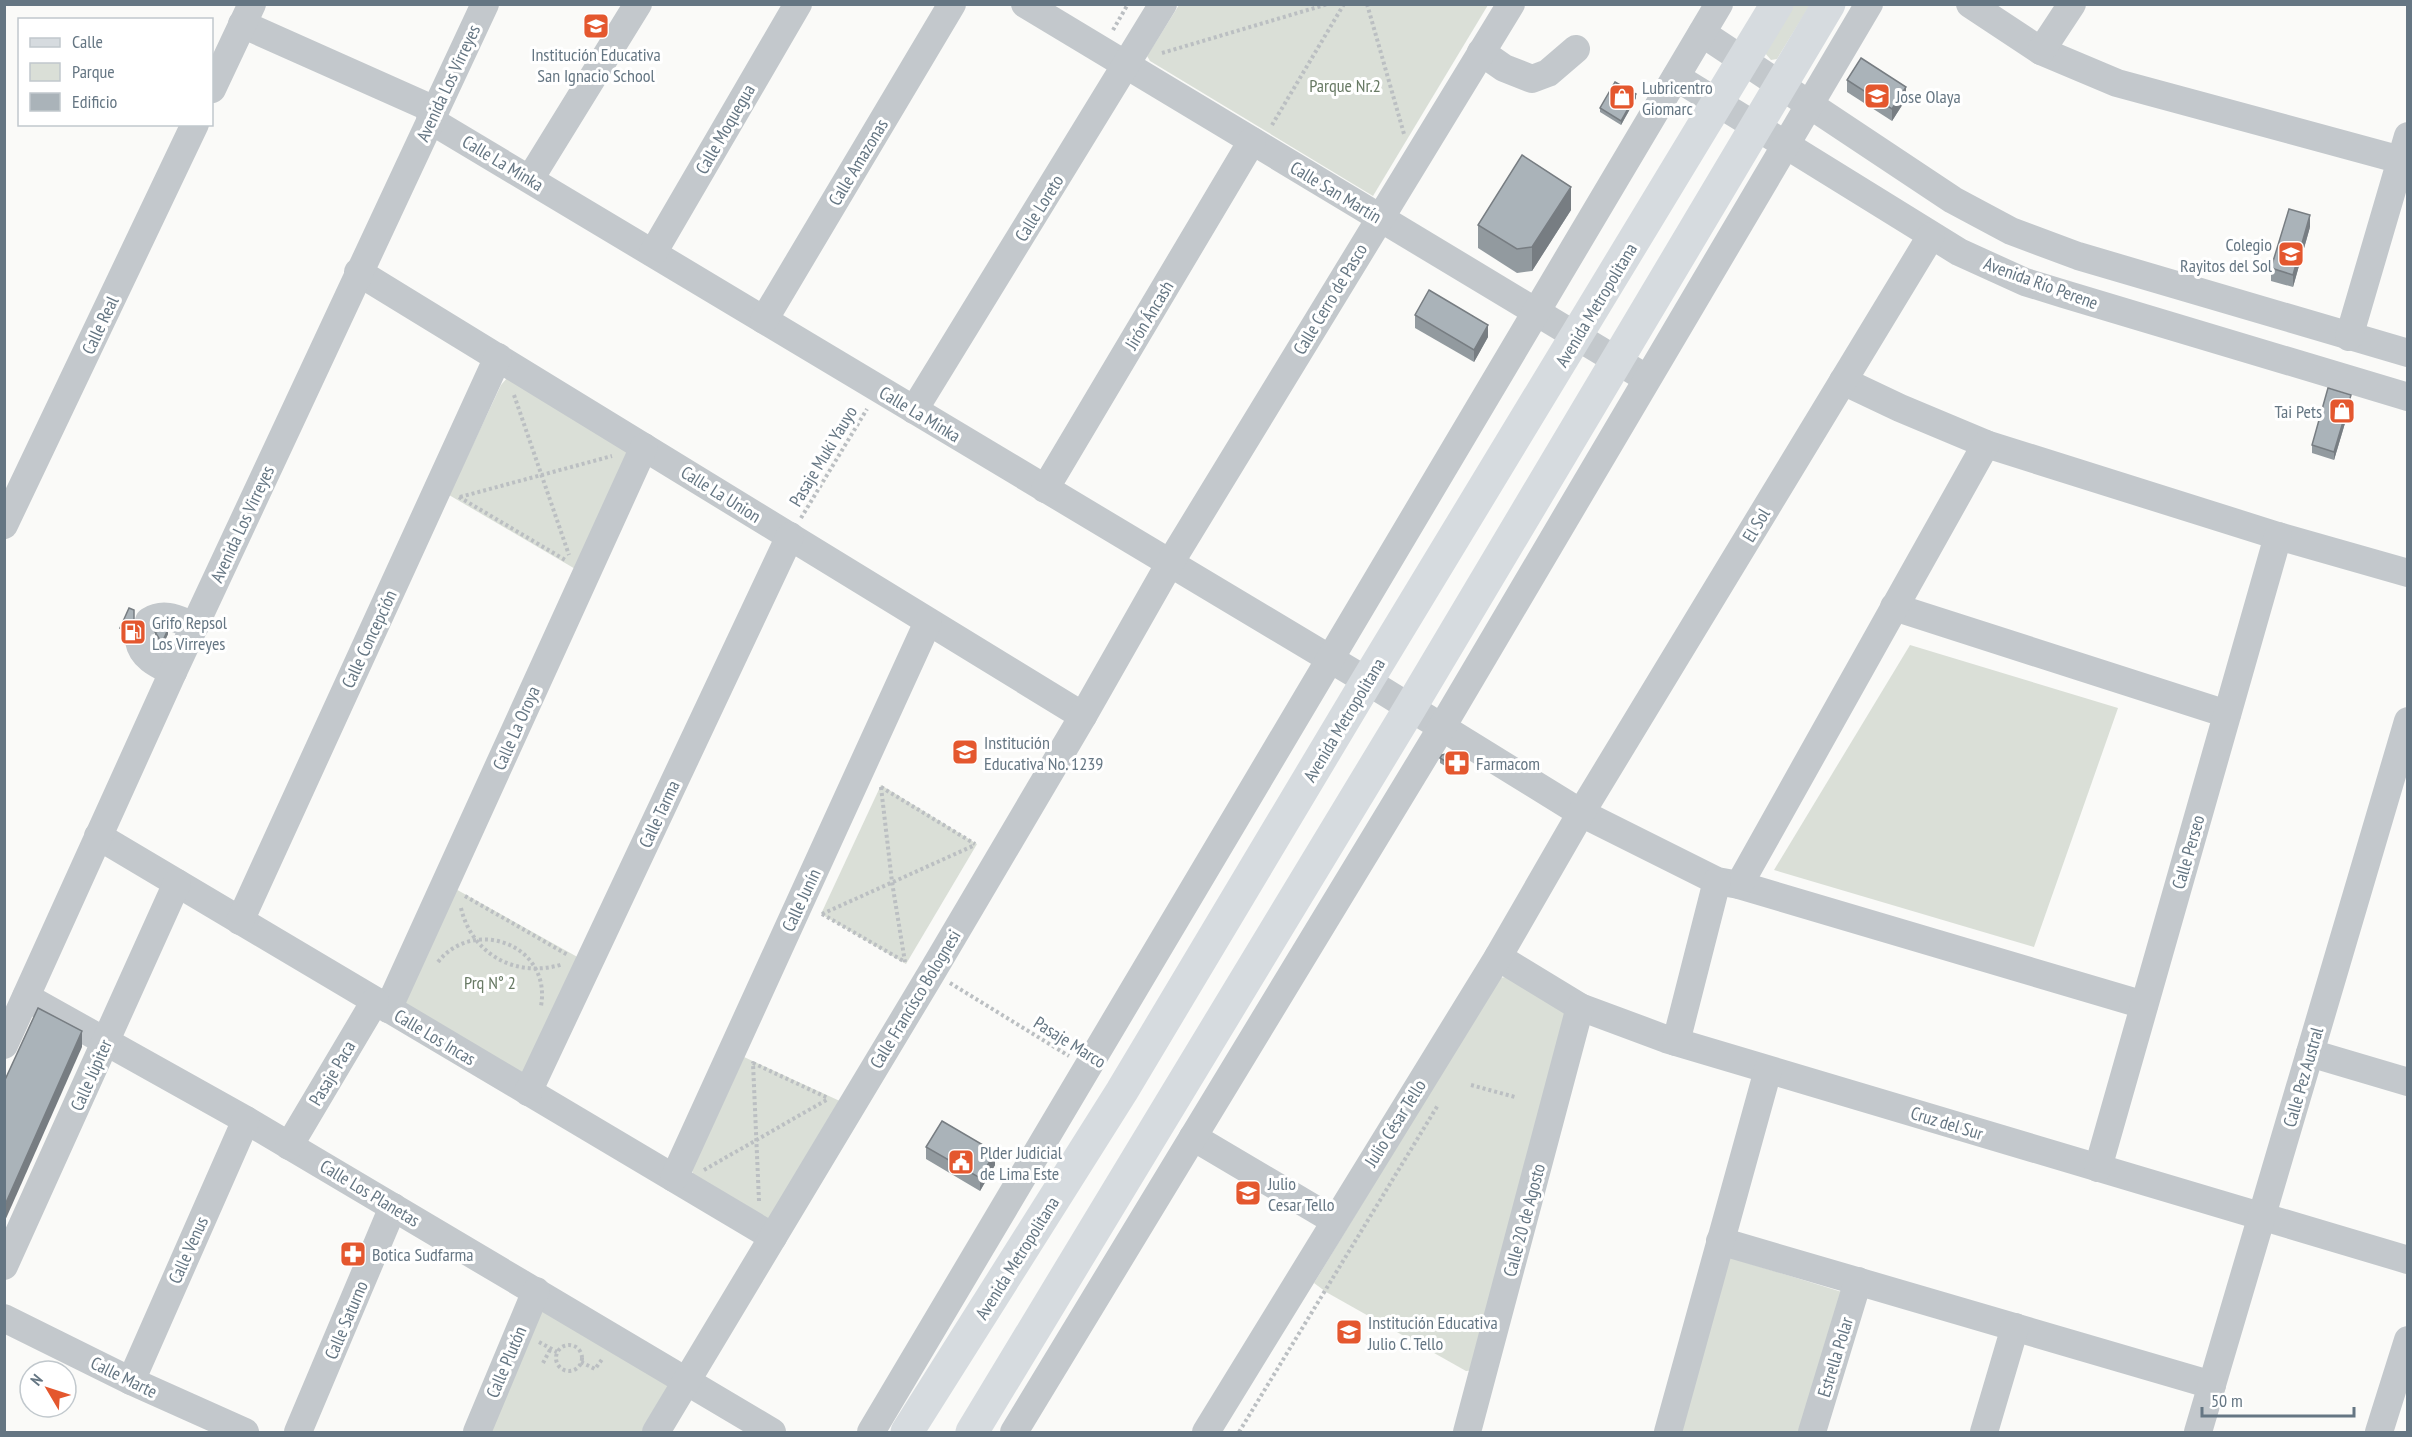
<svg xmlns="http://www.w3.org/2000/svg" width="2412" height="1437" viewBox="0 0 2412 1437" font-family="'PT Sans Narrow',sans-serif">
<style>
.green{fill:#dadfd7}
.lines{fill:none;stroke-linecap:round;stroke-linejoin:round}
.path{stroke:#bbbfc2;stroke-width:4;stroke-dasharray:3 3;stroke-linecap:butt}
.minor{stroke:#c3c8cc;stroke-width:28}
.major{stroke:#d6dbdf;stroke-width:33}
.wall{fill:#929a9f}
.shaded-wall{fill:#777d82}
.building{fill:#aab3b9;stroke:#777d82;stroke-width:1.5}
.labels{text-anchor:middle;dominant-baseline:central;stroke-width:6;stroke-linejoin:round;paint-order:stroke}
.poi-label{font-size:18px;fill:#657683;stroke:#fff;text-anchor:start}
.street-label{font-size:18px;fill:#657683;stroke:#fff}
.park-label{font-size:18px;fill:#687a64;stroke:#fff}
</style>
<rect width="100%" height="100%" fill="#fafaf8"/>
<g class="green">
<polygon points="1179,5 1488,5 1373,196 1150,61 1147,56"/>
<polygon points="1792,5 1810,5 1777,59 1771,60 1765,53"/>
<polygon points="507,378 631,454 577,570 449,495 501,385"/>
<polygon points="1910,645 2118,708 2034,947 1774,870"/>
<polygon points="881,785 977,844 906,964 821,914"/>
<polygon points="452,887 581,959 525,1078 399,1004"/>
<polygon points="1512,976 1567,1008 1476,1370 1466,1371 1326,1292 1314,1283 1499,978"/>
<polygon points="744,1057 842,1102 772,1222 694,1179 692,1170"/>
<polygon points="1728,1257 1842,1292 1800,1432 1681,1432"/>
<polygon points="541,1308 674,1387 645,1432 488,1432"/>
</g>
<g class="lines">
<g class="path">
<polyline points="1367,4 1404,134"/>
<polyline points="1113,30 1128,4"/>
<polyline points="1162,53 1328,4"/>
<polyline points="1272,125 1344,4"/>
<polyline points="514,395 569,555"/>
<polyline points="459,497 567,561"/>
<polyline points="460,497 612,456"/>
<polyline points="801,518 867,409"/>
<polyline points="881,787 892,882 905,962"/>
<polyline points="881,787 975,844"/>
<polyline points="465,896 568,955"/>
<path d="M461,908C472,955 517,979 563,964"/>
<polyline points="822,914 975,845"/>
<polyline points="822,914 905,962"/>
<path d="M438,962C474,916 552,945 541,1006"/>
<polyline points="950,983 1069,1056"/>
<polyline points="1471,1085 1515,1097"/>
<polyline points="704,1170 828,1099"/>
<polyline points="759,1201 753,1063 828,1098"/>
<polyline points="539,1342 557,1352"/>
<circle cx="569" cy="1358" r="13"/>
<polyline points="581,1362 595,1369 603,1358"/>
<polyline points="543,1363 551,1348"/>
<polyline points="1239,1432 1438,1105"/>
</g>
<g class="minor">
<polyline points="1025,4 1636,372"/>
<polyline points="1970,4 2041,51 2117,83 2401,160"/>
<polyline points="242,24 435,110"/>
<polyline points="1702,33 1953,200 2011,231 2078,256 2408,353"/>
<polyline points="2041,51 2072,4"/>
<polyline points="1481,52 1504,68 1532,79 1548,73 1576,49"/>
<polyline points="1676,77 1959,252 2025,282 2064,294 2408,397"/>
<polyline points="212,89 252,4"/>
<polyline points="430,120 1367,681 1581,813 1717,881 1739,885 2144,1005"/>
<polyline points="530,179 638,4"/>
<polyline points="653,253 798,4"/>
<polyline points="358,272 1083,716"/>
<polyline points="764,320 952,4"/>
<polyline points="2349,337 2408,136"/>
<polyline points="1843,381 1900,408 1986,444 2278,536 2408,573"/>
<polyline points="914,410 1163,4"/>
<polyline points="1045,489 1252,141"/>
<polyline points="4,525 195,124"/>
<polyline points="1894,607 2227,714"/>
<path d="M149,621C165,611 179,620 195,626"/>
<path d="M139,641C142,658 159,665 173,672"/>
<polyline points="98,836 773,1237"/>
<polyline points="1739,885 1986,444"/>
<polyline points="240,921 498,357"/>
<polyline points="1498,957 1580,1007 1666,1039 2408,1260"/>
<polyline points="26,997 246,1120 772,1432"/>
<polyline points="388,1009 644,447"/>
<polyline points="1676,1042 1717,881"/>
<polyline points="4,1045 173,672 485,4"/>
<polyline points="2310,1053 2408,1082"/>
<polyline points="528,1092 790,536"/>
<polyline points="1193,1137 1335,1221"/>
<polyline points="289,1146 375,1001"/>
<polyline points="2098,1168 2278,536"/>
<polyline points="674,1178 928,622"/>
<polyline points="1720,1241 2212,1385"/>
<polyline points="4,1266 177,883"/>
<polyline points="4,1318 131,1381 245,1432"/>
<polyline points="131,1381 246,1120"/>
<polyline points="298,1432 393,1207"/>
<polyline points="477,1432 536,1291"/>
<polyline points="656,1432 932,972 1083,716 1170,563 1511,4"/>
<polyline points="871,1432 1719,4"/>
<polyline points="1014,1432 1442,727 1869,4"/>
<polyline points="1206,1432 1498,957 1581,813 1931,236"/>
<polyline points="1467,1432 1580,1007"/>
<polyline points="1668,1432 1768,1070"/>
<polyline points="1812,1432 1858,1281"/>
<polyline points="1984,1432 2015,1327"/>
<polyline points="2198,1432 2408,721"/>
<polyline points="2379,1432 2408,1340"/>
</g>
<g class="major">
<polyline points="907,1432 1122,1091 1367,681 1777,4"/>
<polyline points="972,1432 1410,708 1829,4"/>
</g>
</g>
<g class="wall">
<polygon points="1847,80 1906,99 1892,121 1847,92"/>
<polygon points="1636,98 1621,125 1600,112 1600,108"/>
<polygon points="1571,210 1532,271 1517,273 1478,248 1478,225"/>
<polygon points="2310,227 2293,287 2271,281 2271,268"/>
<polygon points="1415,315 1488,337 1474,362 1415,328"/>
<polygon points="2351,403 2334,460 2312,453 2312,445"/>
<polygon points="134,626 125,634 120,632 120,628"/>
<polygon points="155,632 168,634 162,647 155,636"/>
<polygon points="1440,758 1468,763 1461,775 1440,763"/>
<polygon points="926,1147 995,1165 980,1191 926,1159"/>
</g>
<g class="shaded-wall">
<polygon points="1906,87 1906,99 1892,121 1892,109"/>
<polygon points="1636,94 1636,98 1621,125 1621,121"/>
<polygon points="1571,187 1571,210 1532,271 1532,247"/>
<polygon points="2310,215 2310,227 2293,287 2293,275"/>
<polygon points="1488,325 1488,337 1474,362 1474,350"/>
<polygon points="2351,395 2351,403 2334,460 2334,452"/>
<polygon points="134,610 134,626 125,634 125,630"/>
<polygon points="168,629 168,634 162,647 162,643"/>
<polygon points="1468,759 1468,763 1461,775 1461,771"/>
<polygon points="82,1031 82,1047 4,1223 4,1207"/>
<polygon points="995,1152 995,1165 980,1191 980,1178"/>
</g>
<g class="building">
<polygon points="1861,58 1906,87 1892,109 1847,80"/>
<polygon points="1615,82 1636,94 1621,121 1600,108"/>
<polygon points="1522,155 1571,187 1532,247 1517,249 1478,225"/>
<polygon points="2289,209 2310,215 2293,275 2271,268"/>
<polygon points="1429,290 1488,325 1474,350 1415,315"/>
<polygon points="2328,388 2351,395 2334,452 2312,445"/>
<polygon points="129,608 134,610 134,621 125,630 120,628"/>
<polygon points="168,629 162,643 155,632"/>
<polygon points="1456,751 1468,759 1461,771 1440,758 1442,755"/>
<polygon points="38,1008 82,1031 4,1207 4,1082"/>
<polygon points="942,1121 995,1152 980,1178 926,1147"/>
</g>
<defs>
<symbol id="school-square" viewBox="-11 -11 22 22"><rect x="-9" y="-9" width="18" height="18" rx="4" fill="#e4572e" stroke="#fff"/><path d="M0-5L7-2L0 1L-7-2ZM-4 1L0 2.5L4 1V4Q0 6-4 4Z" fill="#fff"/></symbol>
<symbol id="shop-square" viewBox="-11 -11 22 22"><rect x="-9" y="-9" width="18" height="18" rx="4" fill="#e4572e" stroke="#fff"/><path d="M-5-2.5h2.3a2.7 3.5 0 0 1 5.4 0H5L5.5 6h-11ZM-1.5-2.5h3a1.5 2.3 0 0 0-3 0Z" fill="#fff"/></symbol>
<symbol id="fuel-square" viewBox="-11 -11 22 22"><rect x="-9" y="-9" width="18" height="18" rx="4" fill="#e4572e" stroke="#fff"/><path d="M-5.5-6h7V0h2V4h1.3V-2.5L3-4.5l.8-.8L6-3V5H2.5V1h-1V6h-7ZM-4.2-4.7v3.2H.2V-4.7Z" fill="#fff"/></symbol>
<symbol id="pharmacy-square" viewBox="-11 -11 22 22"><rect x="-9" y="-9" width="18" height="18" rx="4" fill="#e4572e" stroke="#fff"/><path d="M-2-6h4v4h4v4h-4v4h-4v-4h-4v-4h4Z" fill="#fff"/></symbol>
<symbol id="civic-square" viewBox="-11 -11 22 22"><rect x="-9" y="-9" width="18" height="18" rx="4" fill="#e4572e" stroke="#fff"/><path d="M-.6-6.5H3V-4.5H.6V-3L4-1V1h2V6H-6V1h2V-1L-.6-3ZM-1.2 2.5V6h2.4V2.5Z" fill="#fff"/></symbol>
</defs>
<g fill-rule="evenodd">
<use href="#school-square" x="581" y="11" width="30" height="30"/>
<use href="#school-square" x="1862" y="81" width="30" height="30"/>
<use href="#shop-square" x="1607" y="82" width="30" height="30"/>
<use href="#school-square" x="2276" y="239" width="30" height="30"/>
<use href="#shop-square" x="2327" y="396" width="30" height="30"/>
<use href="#fuel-square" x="118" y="617" width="30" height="30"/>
<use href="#school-square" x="950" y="737" width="30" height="30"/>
<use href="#pharmacy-square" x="1442" y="748" width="30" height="30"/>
<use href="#civic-square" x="946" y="1147" width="30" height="30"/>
<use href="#school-square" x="1233" y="1178" width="30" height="30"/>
<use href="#pharmacy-square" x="338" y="1239" width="30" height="30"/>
<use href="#school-square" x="1334" y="1317" width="30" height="30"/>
</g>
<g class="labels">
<g class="poi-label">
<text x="596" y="54" text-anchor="middle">Institución Educativa<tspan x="596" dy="21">San Ignacio School</tspan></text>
<text x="1642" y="87">Lubricentro<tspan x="1642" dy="21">Giomarc</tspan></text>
<text x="1896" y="96">Jose Olaya</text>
<text x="2272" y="244" text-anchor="end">Colegio<tspan x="2272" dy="21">Rayitos del Sol</tspan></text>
<text x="2322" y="411" text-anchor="end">Tai Pets</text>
<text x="152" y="622">Grifo Repsol<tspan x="152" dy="21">Los Virreyes</tspan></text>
<text x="984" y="742">Institución<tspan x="984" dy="21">Educativa No. 1239</tspan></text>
<text x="1476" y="763">Farmacom</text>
<text x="980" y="1152">Plder Judicial<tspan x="980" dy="21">de Lima Este</tspan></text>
<text x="1268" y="1183">Julio<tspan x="1268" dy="21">Cesar Tello</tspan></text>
<text x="372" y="1254">Botica Sudfarma</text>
<text x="1368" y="1322">Institución Educativa<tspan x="1368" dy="21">Julio C. Tello</tspan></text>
</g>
<g class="street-label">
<text transform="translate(448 83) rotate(-65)">Avenida Los Virreyes</text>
<text transform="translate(725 129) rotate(-60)">Calle Moquegua</text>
<text transform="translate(858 162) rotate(-59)">Calle Amazonas</text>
<text transform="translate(503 163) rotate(31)">Calle La Minka</text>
<text transform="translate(1336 192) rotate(31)">Calle San Martín</text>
<text transform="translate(1039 208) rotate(-58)">Calle Loreto</text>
<text transform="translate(2041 283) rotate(20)">Avenida Río Perene</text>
<text transform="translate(1330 299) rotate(-59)">Calle Cerro de Pasco</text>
<text transform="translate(1596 305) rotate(-59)">Avenida Metropolitana</text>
<text transform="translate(1149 315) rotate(-59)">Jirón Áncash</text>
<text transform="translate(100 325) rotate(-65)">Calle Real</text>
<text transform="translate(920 414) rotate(31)">Calle La Minka</text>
<text transform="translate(823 456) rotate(-59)">Pasaje Muki Yauyo</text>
<text transform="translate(721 494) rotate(32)">Calle La Union</text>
<text transform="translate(242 524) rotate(-65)">Avenida Los Virreyes</text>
<text transform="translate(1756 525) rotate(-59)">El Sol</text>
<text transform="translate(369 639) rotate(-65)">Calle Concepción</text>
<text transform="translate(1344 720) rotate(-59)">Avenida Metropolitana</text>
<text transform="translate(516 728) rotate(-66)">Calle La Oroya</text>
<text transform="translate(659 814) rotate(-65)">Calle Tarma</text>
<text transform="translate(2188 852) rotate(-74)">Calle Perseo</text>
<text transform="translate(801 900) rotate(-65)">Calle Junín</text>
<text transform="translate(915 999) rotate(-59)">Calle Francisco Bolognesi</text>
<text transform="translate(435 1037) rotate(31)">Calle Los Incas</text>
<text transform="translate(1070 1042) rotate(32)">Pasaje Marco</text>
<text transform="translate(332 1073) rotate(-59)">Pasaje Paca</text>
<text transform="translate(91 1075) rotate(-66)">Calle Júpiter</text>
<text transform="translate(2303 1077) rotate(-74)">Calle Pez Austral</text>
<text transform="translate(1395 1123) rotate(-58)">Julio César Tello</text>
<text transform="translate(1947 1123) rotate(17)">Cruz del Sur</text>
<text transform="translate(370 1193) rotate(31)">Calle Los Planetas</text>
<text transform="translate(1524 1220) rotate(-75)">Calle 20 de Agosto</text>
<text transform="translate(188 1250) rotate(-66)">Calle Venus</text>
<text transform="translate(1017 1258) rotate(-58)">Avenida Metropolitana</text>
<text transform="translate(346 1320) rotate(-67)">Calle Saturno</text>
<text transform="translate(1835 1357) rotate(-73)">Estrella Polar</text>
<text transform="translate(506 1362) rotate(-67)">Calle Plutón</text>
<text transform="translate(124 1377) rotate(26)">Calle Marte</text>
</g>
<g class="park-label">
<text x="1345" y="85">Parque Nr.2</text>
<text x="490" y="982">Prq N° 2</text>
</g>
</g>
<rect width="2412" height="1437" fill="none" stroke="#657683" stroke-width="12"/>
<rect x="18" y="18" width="195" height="108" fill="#ffffff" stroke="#c1c8cd" stroke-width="1.5"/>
<rect x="30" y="38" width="30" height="9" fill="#d6dbdf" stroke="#c1c8cd" stroke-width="1.5"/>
<text x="72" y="48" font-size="18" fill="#657683">Calle</text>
<rect x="30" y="63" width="30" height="18" fill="#dadfd7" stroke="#c1c8cd" stroke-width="1.5"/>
<text x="72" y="78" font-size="18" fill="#657683">Parque</text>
<rect x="30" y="93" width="30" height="18" fill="#aab3b9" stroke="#c1c8cd" stroke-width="1.5"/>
<text x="72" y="108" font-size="18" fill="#657683">Edificio</text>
<g transform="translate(48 1389) rotate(309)"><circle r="28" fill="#ffffff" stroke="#c1c8cd" stroke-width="1.5"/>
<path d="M0-4.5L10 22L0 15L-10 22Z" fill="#e4572e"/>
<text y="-9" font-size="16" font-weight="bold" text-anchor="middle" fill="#657683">N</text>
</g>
<path d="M2202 1407v9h152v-9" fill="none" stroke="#657683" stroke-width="3"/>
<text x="2211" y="1407" font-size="18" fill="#657683" stroke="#ffffff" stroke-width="4.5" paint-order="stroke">50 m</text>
</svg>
